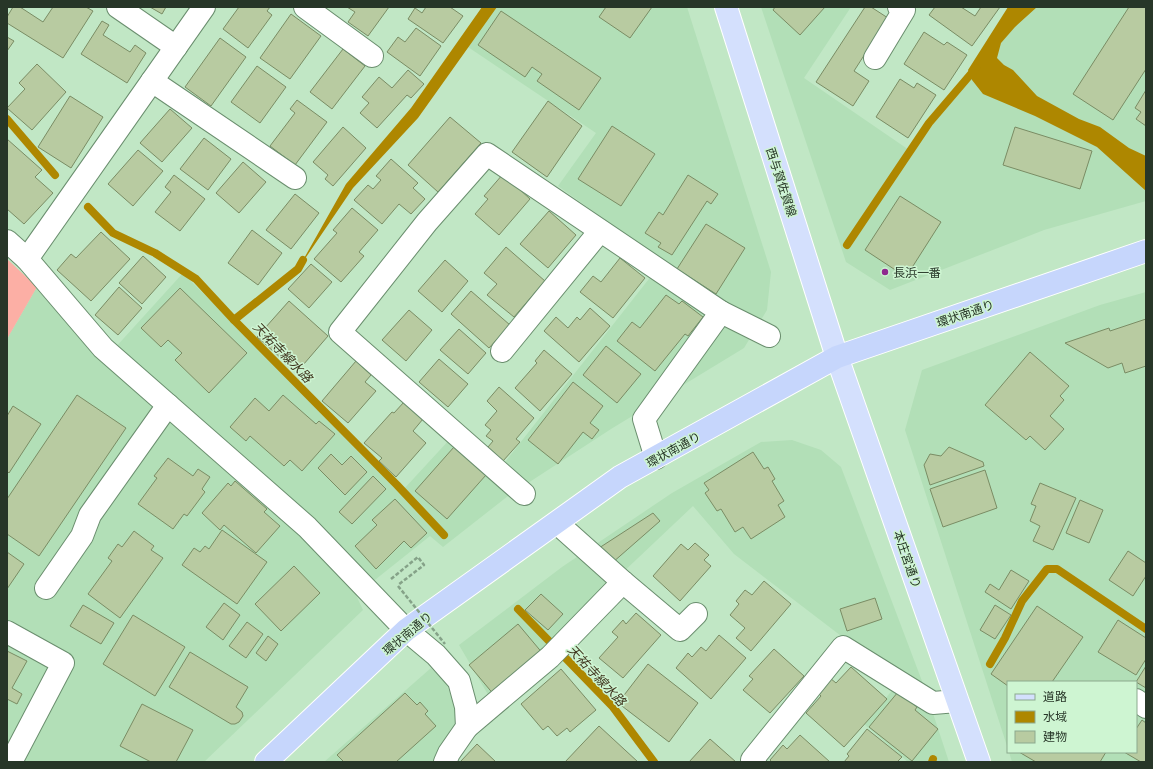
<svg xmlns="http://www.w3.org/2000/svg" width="1153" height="769" viewBox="0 0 1153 769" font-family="Commissioner,'Noto Sans JP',sans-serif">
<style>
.built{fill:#b2dfb7}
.green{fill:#fcafa5}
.water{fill:#ae8700}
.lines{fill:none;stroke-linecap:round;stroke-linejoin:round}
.stream{stroke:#ae8700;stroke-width:8}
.building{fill:#b8cba1;stroke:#7a8c64}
.minor-casing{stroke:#6a8e6e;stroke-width:24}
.primary-casing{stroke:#fff;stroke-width:24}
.trunk-casing{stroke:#fff;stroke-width:24}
.path{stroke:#85a288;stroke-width:2.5;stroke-dasharray:4 2;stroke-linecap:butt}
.minor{stroke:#fff;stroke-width:22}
.primary{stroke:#d4e0fd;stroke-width:22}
.trunk{stroke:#c6d6fc;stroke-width:22}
.path-bridge{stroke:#85a288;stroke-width:2.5;stroke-dasharray:4 2;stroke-linecap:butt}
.poi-dot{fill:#8f298f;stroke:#cef5d2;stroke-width:1.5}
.labels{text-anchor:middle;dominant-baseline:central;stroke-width:3;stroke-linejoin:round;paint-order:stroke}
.street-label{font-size:12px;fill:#273628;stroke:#cef5d2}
.poi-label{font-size:12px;fill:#273628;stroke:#cef5d2;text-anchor:start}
.water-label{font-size:13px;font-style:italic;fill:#413720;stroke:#cef5d2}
</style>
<rect width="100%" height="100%" fill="#c1e7c5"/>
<g class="built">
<polygon points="487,7 687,7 771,272 767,310 744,348 611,429 508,496 443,547 430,536 356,595 363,610 204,762 7,762 7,339 37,287 104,360 183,273 347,438 403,490 450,439 491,480 663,261 558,186 596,133 462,43"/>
<polygon points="761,7 851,7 804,78 912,152 1023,7 1146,7 1146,201 1044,230 890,290 846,262"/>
<polygon points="1146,292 1146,762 1012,762 1009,752 1136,752 1136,682 1008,682 1008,749 905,430 922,370 1100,305"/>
<polygon points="792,440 821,450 841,467 925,689 949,762 908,762 864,724 900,681 734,554 693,506 490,698 459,645 562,567 672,493 761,442"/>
<polygon points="431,668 446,683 461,722 440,762 324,762"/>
</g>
<polygon class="green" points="7,259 37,287 7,339"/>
<g class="water">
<polygon points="482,7 497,7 418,118 353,188 298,269 346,184 411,108"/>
<polygon points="1008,7 1037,7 1015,27 1001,43 997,58 1004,65 1013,70 1037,96 1079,119 1100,127 1129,148 1146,156 1146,191 1097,147 1035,116 983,94 972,80 968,70"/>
</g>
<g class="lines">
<g class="stream">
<polyline points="7,119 55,175"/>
<polyline points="88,207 113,233 155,253 196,279 234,320 397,485 444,535"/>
<polyline points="847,245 929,123 976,68"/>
<polyline points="234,320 298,269 303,260"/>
<polyline points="518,609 613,707 654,762"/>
<polyline points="990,664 1005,638 1022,601 1047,569 1057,569 1146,629"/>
<polyline points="932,762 933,759"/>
</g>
</g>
<g class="building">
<polygon points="13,7 20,7 43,22 53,7 86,7 93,11 63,58 7,23 7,17"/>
<polygon points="150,7 166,7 162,14"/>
<polygon points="239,7 270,7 267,11 272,15 248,48 223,29"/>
<polygon points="347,7 389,7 368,36 348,22 355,12"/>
<polygon points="426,7 450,7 463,16 443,43 408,19 415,8 422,13"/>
<polygon points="606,7 652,7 630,38 599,17"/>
<polygon points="775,7 825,7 800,35 773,10"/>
<polygon points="865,7 871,7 888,18 854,71 869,81 853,106 816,82"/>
<polygon points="935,7 961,7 975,16 981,7 1000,7 972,46 929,15"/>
<polygon points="1129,7 1146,7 1146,69 1113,120 1073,94"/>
<polygon points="501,11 601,78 579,110 537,81 542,74 532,67 525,77 478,45"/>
<polygon points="291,14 321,36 290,79 260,58"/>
<polygon points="102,21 109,25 103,35 130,52 135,45 146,53 127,83 81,54"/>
<polygon points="416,28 441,46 420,76 387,52 398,37 405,42"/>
<polygon points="924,32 944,45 947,42 967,55 944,90 904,64"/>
<polygon points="7,37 14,41 7,51"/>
<polygon points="220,38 246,57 211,106 185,87"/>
<polygon points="343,49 365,66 332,109 310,92"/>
<polygon points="37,64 66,92 32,130 7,108 25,89 19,83"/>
<polygon points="257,66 286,87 260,123 231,102"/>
<polygon points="408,70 424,84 411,98 407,95 377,128 360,113 369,103 362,97 379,77 392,88"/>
<polygon points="900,79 914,88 917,83 936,95 908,138 876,117"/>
<polygon points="1146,90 1146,126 1136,119 1141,112 1135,108"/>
<polygon points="70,96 103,117 71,168 38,147"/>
<polygon points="297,100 327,122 295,165 270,146 295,113 290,109"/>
<polygon points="548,101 582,126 547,177 512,152"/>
<polygon points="170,109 192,128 162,162 140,143"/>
<polygon points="450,117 481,143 438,192 408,165"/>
<polygon points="612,126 655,154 621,206 578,179"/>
<polygon points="343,127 366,148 333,186 325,179 328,175 313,162"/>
<polygon points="1015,127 1092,151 1080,189 1003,165"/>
<polygon points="204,138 231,159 208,190 180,169"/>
<polygon points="7,139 42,170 35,177 53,193 24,224 7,209"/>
<polygon points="138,150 163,171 133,206 108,184"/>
<polygon points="391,159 418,183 413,188 425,199 411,214 399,204 382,224 354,200 368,185 373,189 381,180 376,176"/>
<polygon points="243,162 266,182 239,213 216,193"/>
<polygon points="503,174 530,199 499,235 475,214 488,199 484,196"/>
<polygon points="174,175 205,199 180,231 155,212 171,192 165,187"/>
<polygon points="688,175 718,194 711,204 707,201 672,255 658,247 661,243 645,233 659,212 663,215"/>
<polygon points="295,194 319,213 291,249 266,230"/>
<polygon points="900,196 941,222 906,277 865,250"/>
<polygon points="352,208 378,230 359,252 364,256 341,282 314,259 337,233 333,230"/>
<polygon points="549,211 576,235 548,268 520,244"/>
<polygon points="706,224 745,248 716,294 677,269"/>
<polygon points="252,230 282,253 258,285 228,263"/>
<polygon points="101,232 130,259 91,301 57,270 71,254 76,258"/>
<polygon points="506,247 545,281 514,317 487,295 497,284 484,273"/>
<polygon points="143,256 166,277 142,304 119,283"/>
<polygon points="620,258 645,278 613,318 580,292 593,276 601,282"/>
<polygon points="445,260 468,281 442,312 418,291"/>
<polygon points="311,264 332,282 309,308 288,289"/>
<polygon points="119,287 142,308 118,335 95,315"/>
<polygon points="180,288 247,353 209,393 175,360 182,353 168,340 161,347 141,328"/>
<polygon points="471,291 510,325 489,348 451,314"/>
<polygon points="666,295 679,304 682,301 703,317 688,336 685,334 655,371 617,341 632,322 640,328"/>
<polygon points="289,301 328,336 297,372 257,337"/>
<polygon points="590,308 610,326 579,362 544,331 556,317 568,328 577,317 580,320"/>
<polygon points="409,310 432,330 406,361 382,340"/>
<polygon points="1146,319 1146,366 1125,373 1122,363 1108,368 1065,343 1109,328 1110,331"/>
<polygon points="459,329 486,353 468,374 440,350"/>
<polygon points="606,346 641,374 617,403 583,375"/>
<polygon points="544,350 572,374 540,411 515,388 537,363 535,361"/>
<polygon points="1030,352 1069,386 1060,396 1064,400 1050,416 1064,429 1045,450 1030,436 1026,440 985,405"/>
<polygon points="439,359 468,384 448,407 419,382"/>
<polygon points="356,361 371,375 365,382 376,391 348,423 322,401"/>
<polygon points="573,382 603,406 590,423 599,430 592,439 583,432 558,464 528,440"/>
<polygon points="499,387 534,418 516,439 520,442 503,461 488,447 493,441 486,436 491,430 485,425 497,411 487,401"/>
<polygon points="77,395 126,428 39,556 7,534 7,499"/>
<polygon points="283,395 316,424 319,421 335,434 302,471 290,460 284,466 250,436 246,441 230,427 255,398 269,411"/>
<polygon points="404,402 423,419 413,431 426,443 396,477 379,461 382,458 364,443 392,412 394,413"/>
<polygon points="13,406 41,424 9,473 7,471 7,416"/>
<polygon points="454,447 486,475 447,519 415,491"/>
<polygon points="949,447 983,462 984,466 930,485 924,465 930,454 941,456"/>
<polygon points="753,452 764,469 768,467 775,479 772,481 784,501 778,505 785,517 751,539 743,527 735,532 721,509 717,511 705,493 709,490 704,483"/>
<polygon points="331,454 342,465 351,456 367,472 345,495 318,468"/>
<polygon points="168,458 193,476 198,469 210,477 202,489 205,492 187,516 184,514 173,529 138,504 157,478 154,476"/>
<polygon points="985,470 997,508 943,527 930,489"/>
<polygon points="373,476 386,489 352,524 339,512"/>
<polygon points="235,481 267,509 264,512 280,526 256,553 224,525 220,530 202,513 228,483 231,486"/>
<polygon points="1040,483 1076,498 1053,550 1033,541 1040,526 1030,521 1036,506 1031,504"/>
<polygon points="395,499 427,533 411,548 404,541 376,569 355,546 377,525 372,520"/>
<polygon points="1080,500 1103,510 1089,543 1066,533"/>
<polygon points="653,513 660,521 612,563 599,548"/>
<polygon points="222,530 267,562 237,604 182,565 194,548 200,552 205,546 209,549"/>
<polygon points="134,531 154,546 151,550 163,558 120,618 88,594 112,561 108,558 118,544 122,547"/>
<polygon points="695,543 709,555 704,560 711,566 680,601 653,576 681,544 688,550"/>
<polygon points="1128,551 1146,563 1146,576 1133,596 1109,580"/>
<polygon points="7,552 24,564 7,589"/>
<polygon points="294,566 320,593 281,631 255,604"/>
<polygon points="1011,570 1029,581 1011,609 985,592 990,584 999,590"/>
<polygon points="764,581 791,604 751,651 736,638 745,628 730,615 739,604 736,601 745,590 752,595"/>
<polygon points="541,594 563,614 548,630 525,610"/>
<polygon points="875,598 882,619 847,631 840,609"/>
<polygon points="224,603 240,615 223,640 206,627"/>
<polygon points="83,605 114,623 101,644 70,626"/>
<polygon points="995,605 1011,615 995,639 980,630"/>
<polygon points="1037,606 1083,637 1052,682 1008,682 1008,686 991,674"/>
<polygon points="636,613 661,635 623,678 599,658 618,637 612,632 623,620 626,624"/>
<polygon points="133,615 185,647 155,696 103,664"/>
<polygon points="1118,620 1146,638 1146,659 1136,675 1098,652"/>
<polygon points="247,622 263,634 246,658 229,646"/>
<polygon points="518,624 544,655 495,696 469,665"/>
<polygon points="719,635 746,658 711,699 676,668 688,653 692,657 701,647 706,651"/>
<polygon points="268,636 278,644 266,661 256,653"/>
<polygon points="774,649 804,676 770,713 743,690 753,679 749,676"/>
<polygon points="7,651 27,661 12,688 22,694 17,704 7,699"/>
<polygon points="190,652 248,687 236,707 242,712 243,716 239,722 235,724 231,724 169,687"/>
<polygon points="648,664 698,703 669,742 618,703"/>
<polygon points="1146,666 1146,688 1136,682"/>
<polygon points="851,667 887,699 844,747 806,713 821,696 817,692 830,678 836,683"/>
<polygon points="561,669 596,710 570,732 567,728 557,736 548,726 543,730 521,704"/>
<polygon points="898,692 917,707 915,710 938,729 912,761 869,727"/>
<polygon points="405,693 417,705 420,702 428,711 425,714 436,726 396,762 344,762 337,755"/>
<polygon points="142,704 193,730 176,762 151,762 120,746"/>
<polygon points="1142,720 1146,723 1146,762 1141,762 1124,752 1136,752 1136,729"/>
<polygon points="599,726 638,762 565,762"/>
<polygon points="867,729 902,757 897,762 844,762 849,756 847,754"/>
<polygon points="800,735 830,762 772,762 770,760 783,745 787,749"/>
<polygon points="710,739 736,762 689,762"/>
<polygon points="477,744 496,762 463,762 461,761"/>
<polygon points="1019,752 1106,752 1100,762 1036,762"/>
</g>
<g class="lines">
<defs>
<g id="minor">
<polyline points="118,7 176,47"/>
<polyline points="305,7 372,56"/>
<polyline points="875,58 904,10 899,7"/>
<polyline points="152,81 295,178"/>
<polyline points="7,241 27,259 103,348 307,527 406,630 436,655 459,681 466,707 467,727 449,753 445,762"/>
<polyline points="27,259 204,7"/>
<polyline points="721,312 769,336"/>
<polyline points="502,351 600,231"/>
<polyline points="524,494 340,332 427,222 487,154 721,312 644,419 656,458"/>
<polyline points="557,523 623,582 680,630 696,614"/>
<polyline points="46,588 82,536 90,515 168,405"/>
<polyline points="7,632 63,663 11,762"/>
<polyline points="1136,700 1146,707"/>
<polyline points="467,727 550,657 623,582"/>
<polyline points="755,762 752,760 843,647 933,703 957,701"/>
</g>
<polyline id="primary" points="726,7 837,357 979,762"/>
<polyline id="trunk" points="266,762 406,630 620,477 837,357 1146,251"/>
</defs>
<use href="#minor" class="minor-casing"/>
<use href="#primary" class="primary-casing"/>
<use href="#trunk" class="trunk-casing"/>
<polyline class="path" points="391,579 418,557 424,565 398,585"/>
<use href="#minor" class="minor"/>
<use href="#primary" class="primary"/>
<use href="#trunk" class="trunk"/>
<polyline class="path-bridge" points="398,586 445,644"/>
</g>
<circle class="poi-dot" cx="885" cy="272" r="4"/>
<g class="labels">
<g class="street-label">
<text transform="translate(782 182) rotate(72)">西与賀佐賀線</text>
<text transform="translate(965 313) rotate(-19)">環状南通り</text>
<text transform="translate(673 449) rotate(-29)">環状南通り</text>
<text transform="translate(908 559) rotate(71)">本庄宮通り</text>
<text transform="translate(407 633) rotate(-40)">環状南通り</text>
</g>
<g class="poi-label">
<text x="893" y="272">長浜一番</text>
</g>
<g class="water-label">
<text transform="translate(283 352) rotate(46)">天祐寺線水路</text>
<text transform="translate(597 675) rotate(47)">天祐寺線水路</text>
</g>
</g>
<rect width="1153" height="769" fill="none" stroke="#273628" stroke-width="16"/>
<rect x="1007" y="681" width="130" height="72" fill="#cef5d2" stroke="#8ba98e"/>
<rect x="1015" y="694" width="20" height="6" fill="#d4e0fd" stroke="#8ba98e"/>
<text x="1043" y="701" font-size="12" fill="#273628">道路</text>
<rect x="1015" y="711" width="20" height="12" fill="#ae8700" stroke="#8ba98e"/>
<text x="1043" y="721" font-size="12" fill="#273628">水域</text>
<rect x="1015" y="731" width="20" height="12" fill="#b8cba1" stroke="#8ba98e"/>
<text x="1043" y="741" font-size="12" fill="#273628">建物</text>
</svg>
